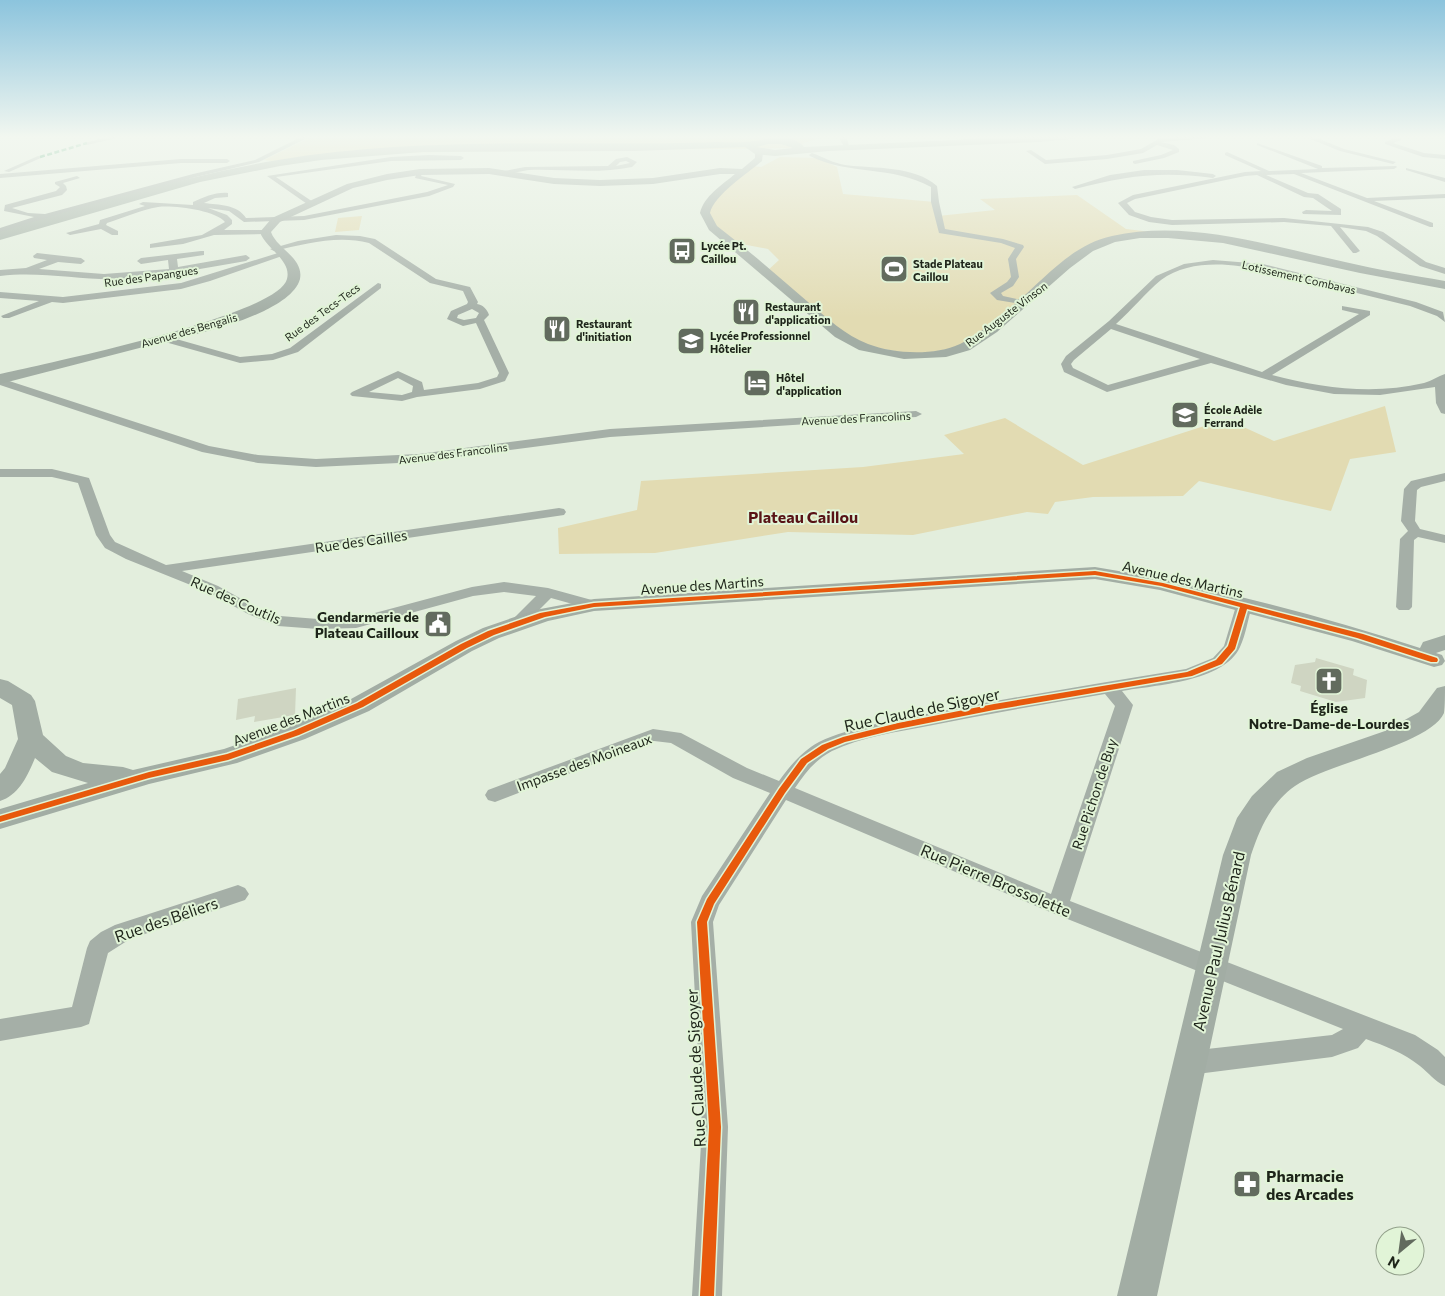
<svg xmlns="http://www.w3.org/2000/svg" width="1445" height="1296" viewBox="0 0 1445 1296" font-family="Commissioner,sans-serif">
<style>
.green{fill:#e2dbb2}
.building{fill:#cfd5c2}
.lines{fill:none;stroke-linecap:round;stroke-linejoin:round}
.street{fill:#a5afa7;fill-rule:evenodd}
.secondary{fill:#a2ada4;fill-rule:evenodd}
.primary{fill:#a5b2a6;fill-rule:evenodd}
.quiet{stroke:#00873e;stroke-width:2.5;stroke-dasharray:5 2.5;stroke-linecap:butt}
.cycleway-casing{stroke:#e1f4d7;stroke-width:3}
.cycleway{fill:#e8590c;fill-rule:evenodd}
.labels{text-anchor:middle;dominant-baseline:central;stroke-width:4;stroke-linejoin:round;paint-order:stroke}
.far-poi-label{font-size:11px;font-weight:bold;fill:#1d2419;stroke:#e1f4d7;text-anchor:start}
.far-street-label{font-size:11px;fill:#1d2419;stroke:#e1f4d7}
.street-label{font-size:14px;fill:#1d2419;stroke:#e1f4d7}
.poi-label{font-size:14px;font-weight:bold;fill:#1d2419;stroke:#e1f4d7;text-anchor:end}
.quarter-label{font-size:16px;font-weight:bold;fill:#581316;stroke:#e1f4d7}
.near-street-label{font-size:16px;fill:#1d2419;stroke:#e1f4d7}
.near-poi-label{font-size:16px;font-weight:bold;fill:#1d2419;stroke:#e1f4d7;text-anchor:start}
</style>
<rect width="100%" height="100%" fill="#e3eedd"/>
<g class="green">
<polygon points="313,136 826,136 804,143 797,148 358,153 272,161 264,160"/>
<polygon points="780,157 818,158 837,167 843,194 935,202 938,216 995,210 980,199 1077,195 1126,229 1177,235 1158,234 1100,243 971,344 919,355 854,344 766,272 779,260 768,249 731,242 713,228 708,204 752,166 761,167"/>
<polygon points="362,216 359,230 335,232 338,218"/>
<polygon points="1385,406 1396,452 1350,459 1331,511 1199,481 1183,496 1093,497 1055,502 1048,514 1027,512 913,535 788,532 655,553 559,554 558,528 637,510 641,481 863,467 964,454 944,435 1005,418 1083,465 1226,419 1274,441"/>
</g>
<g class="building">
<polygon points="1316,658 1354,669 1353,675 1367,680 1365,698 1336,702 1300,691 1301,686 1291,683 1295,665 1315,662"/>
<polygon points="296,688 295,715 254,722 255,716 236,720 238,699"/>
</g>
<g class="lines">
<g class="street">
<polygon points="113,136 125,136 87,145 84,143"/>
<polygon points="303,136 311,136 259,162 196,177 55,216 0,233 0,228 34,217 4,211 5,205 56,191 60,187 55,184 55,182 77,176 80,178 63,183 66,186 67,190 62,195 12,208 28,213 45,214 193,174 255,160"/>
<polygon points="840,136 846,136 850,149 846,149 840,140"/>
<polygon points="1195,136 1229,136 1161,142 1174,145 1179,149 1179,152 1164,158 1135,164 1133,163 1133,161 1161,155 1173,150 1157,145 1143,153 1107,159 1045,164 1026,151 1031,150 1046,160 1107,155 1141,149 1160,138"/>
<polygon points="1303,136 1312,136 1344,149 1396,162 1393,164 1340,151"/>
<polygon points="1390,136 1397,136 1401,140 1393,143 1424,153 1445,155 1445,159 1423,157 1385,144 1385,142 1393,139"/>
<polygon points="1257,143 1322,166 1322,168 1396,166 1397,167 1394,169 1301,173 1367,198 1445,194 1445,198 1374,201 1433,223 1433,227 1430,227 1294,174 1266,175 1308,193 1318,194 1341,209 1341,215 1303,214 1302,212 1306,210 1332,211 1313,198 1304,197 1257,175 1245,176 1135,199 1127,203 1135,212 1151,217 1172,220 1284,218 1368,227 1383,232 1426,262 1445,268 1445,274 1420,266 1377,236 1366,231 1340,227 1360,251 1356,253 1353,253 1331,226 1284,222 1172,225 1149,222 1129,215 1118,203 1133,195 1245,172 1261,171 1225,155 1225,153 1227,152 1269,171 1318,169 1257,145"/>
<path d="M812,153C823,157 833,163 845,165C875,169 913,165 937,186L939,202L945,229L1003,239L1023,245L1024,247L1016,259L1019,277L1013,286L1001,293L1003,296L1026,301V305L997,300L990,293L1007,282L1011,277L1008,259L1015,248L1001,243L939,233L931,202V187C891,165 851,176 810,156L809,155Z"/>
<polygon points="429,155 461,156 464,158 461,160 391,161 276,177 313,202 313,206 310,206 267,176 391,157"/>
<polygon points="38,156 43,157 9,172 4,171"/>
<path d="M627,157L637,162L632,167C599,174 563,169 529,170C521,171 505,176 499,172L525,167L608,166L616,159ZM626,161L630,163L616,166L620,162Z"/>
<polygon points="181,159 227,159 230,161 227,163 181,163 0,178 0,174"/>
<polygon points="1406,168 1445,178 1445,182 1406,170"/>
<path d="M420,170L423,172L421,176L455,184L453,187L429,196L304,220L244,222L229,211L208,208L227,215L232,220V224L224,230H268L269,232L265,234L214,235L183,244L150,248V244L202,235L225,222C215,210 173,205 158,207C141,210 123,218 107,223L106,225L118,231V235H112L101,229L70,235L66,233L99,224L100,220L145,206L139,204L143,202L193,205V202C205,197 215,192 228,193V197L215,198L204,203C219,205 237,204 246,218L304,216L427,192L448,185L415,178L417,172Z"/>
<path d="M1144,170H1177L1213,174L1216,176L1213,178C1160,171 1126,176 1075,189L1072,187L1110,175Z"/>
<path d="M336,235L360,236L375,239L436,279L470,287L478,302L477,304C483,305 487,309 489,315L484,320L509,373L505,381L480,389L417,397L402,401L352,396L350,394L352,392L398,371L422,382L424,390L478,383L497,377L499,373L476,323L463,326L447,319L451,311L467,304L468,302L463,291L430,283L369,243C337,235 305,244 274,251L270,249L298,241ZM472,309L479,313L476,318L464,320L457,318L458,315ZM398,378L413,386L412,392L402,395L369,392Z"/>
<path d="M201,251H204V255L177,259L178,267L246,255L250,258L246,261C204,268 161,277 118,279C78,280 40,271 0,276V270L26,268L47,260L34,258L33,256L37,253L81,258L85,261L81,264L58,262L39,269L104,274L169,269L168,260L141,264L137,261L141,258Z"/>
<polygon points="278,253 285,255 210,281 181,289 63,303 52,302 9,318 3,318 1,316 39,301 0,298 0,292 63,297 181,283"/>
<path d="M1213,260L1263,264L1416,302L1443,312L1445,322L1437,316L1410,306L1263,270C1230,263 1189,259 1161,280C1145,293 1132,310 1116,324L1262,372L1359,314L1342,310V306L1370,311V315L1272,375C1322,388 1373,395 1424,383C1432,381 1438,376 1445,374V414L1441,413L1436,403L1435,387L1380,395L1334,394L1286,385L1211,363L1107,392L1064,372L1061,364L1066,356L1109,321L1156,276L1184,264ZM1111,329L1200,359L1108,385L1073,368L1071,364L1074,360Z"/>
<polygon points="378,283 381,284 381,288 298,352 273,360 240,363 158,340 157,338 162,335 240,357 272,354 290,348"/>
<polygon points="0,378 209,446 258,455 316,459 419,454 610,429 916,411 922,414 916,417 610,437 419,462 316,467 258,463 202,452 0,385"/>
<polygon points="0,469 52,469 89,478 110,535 115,542 166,565 559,508 564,509 566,512 564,515 182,571 218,586 258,608 280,616 318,619 356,618 472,587 504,582 548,588 599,602 602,605 599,608 594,610 551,598 523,626 511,626 509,623 536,596 504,592 473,596 356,628 318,629 278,626 248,614 208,592 126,559 105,548 96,535 78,483 52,477 0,477"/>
<polygon points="1445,473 1445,481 1421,487 1417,490 1415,521 1420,529 1445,535 1445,543 1418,537 1414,540 1412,607 1409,610 1399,610 1396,607 1400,539 1408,531 1401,521 1404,489 1411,481"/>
<path d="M1244,601L1249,603L1252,606C1248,619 1246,634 1240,647C1224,682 1155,685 1122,691L1133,705L1070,901L1415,1035L1438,1050L1445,1057V1086C1434,1081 1429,1073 1420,1066C1404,1053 1385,1046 1366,1039L1358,1048L1332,1057L1189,1075L1180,1071L1177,1063L1180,1055L1189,1051L1332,1035L1343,1029L1050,912L786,800L719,905L713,922L728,1127L722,1296H692L702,1127L691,922L702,896L770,793L733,778L671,743L654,741L495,802L488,800L485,795L488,790L653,729L681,733L747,768L779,781C790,766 801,752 819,742C849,727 902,719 936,712C1019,696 1102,683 1186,669L1213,658L1224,646L1236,606L1239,603ZM1105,694L1115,706L1051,894L795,788C805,773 815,760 832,751C861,737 897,732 928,726C987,714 1046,704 1105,694Z"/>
<polygon points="238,885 245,888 249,894 245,900 130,939 108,953 89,1024 81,1027 0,1041 0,1019 72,1007 87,948 90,941 101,932 115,925"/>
</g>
<g class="secondary">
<path d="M759,149L763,152L762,161C748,173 714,195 710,213L717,226C748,250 778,276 808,302C827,318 845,335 868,344C894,354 934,356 960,344C981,334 998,317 1016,303C1045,278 1073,244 1112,236C1189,219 1270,246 1345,262C1378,270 1412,275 1445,281V289L1360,273L1223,243L1168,238H1140L1115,242L1093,251L1070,268L997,332L970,350L946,357L904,359L859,350L835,337L709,230L700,213C704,196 722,185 735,174H720L653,184L600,186L554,184L489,174L420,175L387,180L353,188L280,222L271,232C277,249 304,258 300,279C296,294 276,305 264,311C228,328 189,336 151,345C101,358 50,371 0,384V374C43,364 278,316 287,279C292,260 265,248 260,232L272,218L347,184L387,174L420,169L489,168L554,178L600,180L653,178L720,168L742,169L755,158V152Z"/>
<path d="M1095,567C1204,585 1315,614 1420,648L1423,642L1445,635V650L1436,653L1442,655L1445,661L1442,665L1434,667L1352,641L1160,590L1095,579L594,611L548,621L499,638L472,651L369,711L305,739L237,763L149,784L0,829V809L88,783L52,772L35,758C28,775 19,795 0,801V774L5,768L18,739L12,705L0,698V679L8,681L31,695L35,701L43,735L66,756L83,763L123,767L133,770L224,749L287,727L351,699L456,641L483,628L535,610L594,599Z"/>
<path d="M1445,686C1445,694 1445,706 1444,713C1431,744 1326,764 1295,786C1271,803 1260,828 1251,855L1157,1296H1117L1223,855L1237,818L1252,796L1277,772L1307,758L1385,731L1419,712L1437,688Z"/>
</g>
<path class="primary" d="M1039,136H1076L1071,139L1039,142L829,151L775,156L755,154L745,147L634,151L423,152L321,160L280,166L200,182L0,240V232C92,204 184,176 278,160C422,135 571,147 717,142C729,142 742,143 754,141C769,139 793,133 804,147ZM768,144H781L793,148L775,150L757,147Z"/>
<polyline class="quiet" points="40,157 87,143"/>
<defs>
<polygon id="cycleway" points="1095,571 1163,583 1363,634 1437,658 1438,660 1437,662 1431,662 1357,638 1247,609 1235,649 1222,664 1192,676 994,710 898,729 845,742 828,749 807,763 785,793 714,904 707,922 721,1127 714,1296 700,1296 709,1127 697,922 707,899 779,789 801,759 822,745 843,737 898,723 994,704 1187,672 1216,660 1228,646 1240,607 1161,586 1095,575 594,607 545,617 494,635 467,648 363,707 299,735 228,760 149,778 0,822 0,816 149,772 227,754 293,731 357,703 461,644 488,631 540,613 594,603"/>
</defs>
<use href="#cycleway" class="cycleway-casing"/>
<use href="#cycleway" class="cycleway"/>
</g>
<linearGradient id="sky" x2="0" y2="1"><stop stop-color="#8cc4dd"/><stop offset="0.43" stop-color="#f2f7f0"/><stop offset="1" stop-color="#f2f7f0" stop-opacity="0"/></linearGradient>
<rect width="1445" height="318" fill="url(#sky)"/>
<defs>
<symbol id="bus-square" viewBox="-11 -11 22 22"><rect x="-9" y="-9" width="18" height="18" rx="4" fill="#626b5e" stroke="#e1f4d7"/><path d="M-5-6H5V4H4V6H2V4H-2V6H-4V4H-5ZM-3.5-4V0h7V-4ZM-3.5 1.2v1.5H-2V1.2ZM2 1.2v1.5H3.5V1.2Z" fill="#fff"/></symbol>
<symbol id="stadium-square" viewBox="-11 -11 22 22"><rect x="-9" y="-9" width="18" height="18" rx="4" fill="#626b5e" stroke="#e1f4d7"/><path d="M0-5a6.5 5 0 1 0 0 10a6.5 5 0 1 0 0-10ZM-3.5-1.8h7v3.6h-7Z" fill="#fff"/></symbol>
<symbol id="restaurant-square" viewBox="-11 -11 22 22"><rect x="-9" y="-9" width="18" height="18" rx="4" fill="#626b5e" stroke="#e1f4d7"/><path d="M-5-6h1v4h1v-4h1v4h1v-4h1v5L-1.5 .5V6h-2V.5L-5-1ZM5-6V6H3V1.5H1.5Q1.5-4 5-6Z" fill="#fff"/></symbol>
<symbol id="school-square" viewBox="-11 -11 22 22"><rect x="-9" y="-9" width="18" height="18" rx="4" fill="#626b5e" stroke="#e1f4d7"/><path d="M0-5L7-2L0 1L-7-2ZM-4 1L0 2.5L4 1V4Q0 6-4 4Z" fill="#fff"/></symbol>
<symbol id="hotel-square" viewBox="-11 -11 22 22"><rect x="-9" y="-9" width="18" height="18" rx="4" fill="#626b5e" stroke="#e1f4d7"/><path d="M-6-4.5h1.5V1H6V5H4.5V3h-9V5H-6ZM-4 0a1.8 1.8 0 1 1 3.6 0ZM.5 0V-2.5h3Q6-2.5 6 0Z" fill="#fff"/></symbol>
<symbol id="civic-square" viewBox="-11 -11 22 22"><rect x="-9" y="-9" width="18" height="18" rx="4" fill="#626b5e" stroke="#e1f4d7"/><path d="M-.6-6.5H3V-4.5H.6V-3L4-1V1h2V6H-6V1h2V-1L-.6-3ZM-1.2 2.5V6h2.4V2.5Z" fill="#fff"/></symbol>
<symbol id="church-square" viewBox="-11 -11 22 22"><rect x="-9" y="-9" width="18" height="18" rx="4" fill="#626b5e" stroke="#e1f4d7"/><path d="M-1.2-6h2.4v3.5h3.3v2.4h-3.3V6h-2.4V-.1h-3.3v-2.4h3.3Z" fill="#fff"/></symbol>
<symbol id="pharmacy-square" viewBox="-11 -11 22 22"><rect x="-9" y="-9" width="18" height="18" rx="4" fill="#626b5e" stroke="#e1f4d7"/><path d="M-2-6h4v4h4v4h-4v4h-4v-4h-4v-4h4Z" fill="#fff"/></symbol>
</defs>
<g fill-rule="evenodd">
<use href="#bus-square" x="666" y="235" width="32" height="32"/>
<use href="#stadium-square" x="878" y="253" width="32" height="32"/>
<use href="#restaurant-square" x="730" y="296" width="32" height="32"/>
<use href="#restaurant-square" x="541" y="313" width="32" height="32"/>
<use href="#school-square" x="675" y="325" width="32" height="32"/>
<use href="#hotel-square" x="741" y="367" width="32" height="32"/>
<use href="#school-square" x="1169" y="399" width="32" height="32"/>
<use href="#civic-square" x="422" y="608" width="32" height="32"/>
<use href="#church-square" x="1313" y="665" width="32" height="32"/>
<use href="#pharmacy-square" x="1231" y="1168" width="32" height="32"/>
</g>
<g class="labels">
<g class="far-poi-label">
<text x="701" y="245">Lycée Pt.<tspan x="701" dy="13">Caillou</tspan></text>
<text x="913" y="263">Stade Plateau<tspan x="913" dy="13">Caillou</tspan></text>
<text x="765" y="306">Restaurant<tspan x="765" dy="13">d'application</tspan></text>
<text x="576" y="323">Restaurant<tspan x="576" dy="13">d'initiation</tspan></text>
<text x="710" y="335">Lycée Professionnel<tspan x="710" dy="13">Hôtelier</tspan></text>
<text x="776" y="377">Hôtel<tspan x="776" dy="13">d'application</tspan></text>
<text x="1204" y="409">École Adèle<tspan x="1204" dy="13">Ferrand</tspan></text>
</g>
<g class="far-street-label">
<text transform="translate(151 276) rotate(-8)">Rue des Papangues</text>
<text transform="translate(1299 277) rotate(13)">Lotissement Combavas</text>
<text transform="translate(322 312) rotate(-36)">Rue des Tecs-Tecs</text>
<text transform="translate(1006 314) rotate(-37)">Rue Auguste Vinson</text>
<text transform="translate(189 330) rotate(-16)">Avenue des Bengalis</text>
<text transform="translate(856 418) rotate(-3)">Avenue des Francolins</text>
<text transform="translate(453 453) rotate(-7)">Avenue des Francolins</text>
</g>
<g class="street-label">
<text transform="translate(361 541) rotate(-8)">Rue des Cailles</text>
<text transform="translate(1183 579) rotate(13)">Avenue des Martins</text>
<text transform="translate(702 585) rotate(-4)">Avenue des Martins</text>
<text transform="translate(236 600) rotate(24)">Rue des Coutils</text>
<text transform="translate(291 719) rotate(-21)">Avenue des Martins</text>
<text transform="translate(584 762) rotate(-20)">Impasse des Moineaux</text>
<text transform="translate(1094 794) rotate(-72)">Rue Pichon de Buy</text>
</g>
<g class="poi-label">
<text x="419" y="616">Gendarmerie de<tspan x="419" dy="16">Plateau Cailloux</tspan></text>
<text x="1329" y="707" text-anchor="middle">Église<tspan x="1329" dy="16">Notre-Dame-de-Lourdes</tspan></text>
</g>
<g class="quarter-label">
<text x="803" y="516">Plateau Caillou</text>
</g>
<g class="near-street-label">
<text transform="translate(922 709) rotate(-12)">Rue Claude de Sigoyer</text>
<text transform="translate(996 880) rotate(23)">Rue Pierre Brossolette</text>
<text transform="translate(166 919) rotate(-19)">Rue des Béliers</text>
<text transform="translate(1218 941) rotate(-77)">Avenue Paul Julius Bénard</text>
<text transform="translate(695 1068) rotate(-93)">Rue Claude de Sigoyer</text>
</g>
<g class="near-poi-label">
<text x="1266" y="1175">Pharmacie<tspan x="1266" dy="18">des Arcades</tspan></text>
</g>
</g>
<g transform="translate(1400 1251) rotate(209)"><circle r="24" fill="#e1f4d7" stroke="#93a18b"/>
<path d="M0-4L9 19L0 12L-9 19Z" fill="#626b5e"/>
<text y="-8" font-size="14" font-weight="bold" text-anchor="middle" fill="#1d2419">N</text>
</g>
</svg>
